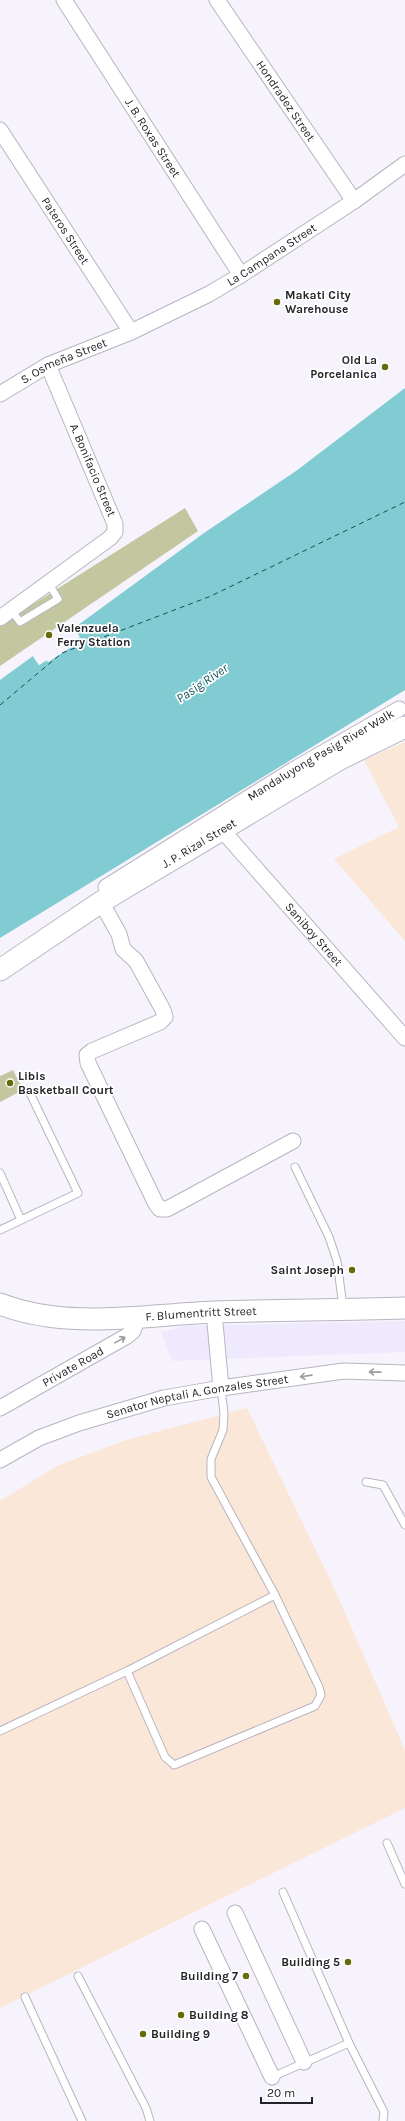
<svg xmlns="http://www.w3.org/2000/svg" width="405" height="2121" viewBox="0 0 405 2121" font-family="Karla,sans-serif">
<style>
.built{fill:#efe9fd}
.industrial{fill:#fbe7d8}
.green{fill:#c3c7a0}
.water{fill:#81ccd3}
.pier{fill:#f6f3fd}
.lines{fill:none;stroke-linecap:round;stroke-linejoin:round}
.ferry{stroke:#115359;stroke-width:1;stroke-dasharray:5 4;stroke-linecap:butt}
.lane-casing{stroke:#b8b4c0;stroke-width:9}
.street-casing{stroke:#b8b4c0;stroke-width:17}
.secondary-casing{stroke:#b8b4c0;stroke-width:23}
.lane{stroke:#fff;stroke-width:7}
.street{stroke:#fff;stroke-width:15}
.secondary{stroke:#fff;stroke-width:21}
.oneway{stroke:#9c9c9e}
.poi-dot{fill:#686a0a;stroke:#fff;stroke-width:1.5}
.labels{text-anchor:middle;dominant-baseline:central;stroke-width:3.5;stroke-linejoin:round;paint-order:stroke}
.street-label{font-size:12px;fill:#242327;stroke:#fff}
.poi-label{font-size:12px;font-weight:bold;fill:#242327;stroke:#fff;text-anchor:start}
.water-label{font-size:13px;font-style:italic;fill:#115359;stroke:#fff}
</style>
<rect width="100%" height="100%" fill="#f6f3fd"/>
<polygon class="built" points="405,1321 405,1352 172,1361 161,1332 187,1326"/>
<g class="industrial">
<polygon points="405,742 405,941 334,859 399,827 364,760"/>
<polygon points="247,1408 336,1592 405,1750 405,1808 0,2008 0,1501 57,1466 126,1440"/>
</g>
<g class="green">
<polygon points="185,508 198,531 0,666 0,625"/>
<polygon points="13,1070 23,1090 0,1102 0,1076"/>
</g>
<polygon class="water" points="405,388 405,690 0,938 0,680 33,656 39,665 47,660 48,662 73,646 71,642 79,637 74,628 204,533 296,471"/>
<polygon class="pier" points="73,627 80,637 71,642 73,645 48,662 47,660 39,665 32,655 34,655 40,662 46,658 49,659 70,645 70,641 77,636"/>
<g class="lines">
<polyline class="ferry" points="0,705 62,653 211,596 405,502"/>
<defs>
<g id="lane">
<polyline points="11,610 20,622 58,599 49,584"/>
<polyline points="295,1167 329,1237 337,1261 343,1307"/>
<polyline points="0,1173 21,1220"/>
<polyline points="0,1230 78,1193 29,1091"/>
<polyline points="366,1482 383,1485 405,1525"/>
<polyline points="127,1671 165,1757 174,1765 315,1706 321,1695 319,1687 275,1595 211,1477 211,1459 223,1430 224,1413 221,1388"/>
<polyline points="0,1731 127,1671 275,1595"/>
<polyline points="387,1843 405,1884"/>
<polyline points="283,1892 349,2043 384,2112 383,2121"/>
<polyline points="78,1976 146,2108 150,2121"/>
<polyline points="25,1997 82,2121"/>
<polyline points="272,2077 349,2043"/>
</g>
<g id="street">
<path id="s1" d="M64,0L241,275"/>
<path id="s2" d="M217,0L354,201"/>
<path id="s3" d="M0,130L131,332"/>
<path id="s4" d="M0,394L48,365L131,332L209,294L241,275L354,201L405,164"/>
<polyline points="0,618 110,538 115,532 115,524 48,365"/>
<path id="s5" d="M222,830L405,1038"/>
<path id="s6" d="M106,887L293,770L399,709"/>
<polyline points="101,902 119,934 123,949 136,961 163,1010 165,1017 160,1022 92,1051 87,1055 88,1063 156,1204 160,1209 167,1209 293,1141"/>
<polyline points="214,1312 221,1388"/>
<path id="s7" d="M0,1408L127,1336L133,1331L138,1317"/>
<path id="s8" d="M0,1460L39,1438L79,1423L164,1398L221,1388L344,1371L405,1373"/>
<polyline points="235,1913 304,2062"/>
<polyline points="202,1929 272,2077"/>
</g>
<g id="secondary">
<path id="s9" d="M0,970L101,902L340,759L405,727"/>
<path id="s10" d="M0,1304C68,1330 143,1315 214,1312C277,1310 341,1310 405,1308"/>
</g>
</defs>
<use href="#lane" class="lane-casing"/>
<use href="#street" class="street-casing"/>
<use href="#secondary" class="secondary-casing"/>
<use href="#lane" class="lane"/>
<use href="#street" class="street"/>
<use href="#secondary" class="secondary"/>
</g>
<defs><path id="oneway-shaft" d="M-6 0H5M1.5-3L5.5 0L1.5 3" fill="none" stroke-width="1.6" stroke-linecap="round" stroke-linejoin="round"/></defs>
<g class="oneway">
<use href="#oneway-shaft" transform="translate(120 1340) rotate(-29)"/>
<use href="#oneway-shaft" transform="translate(375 1372) rotate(-179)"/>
<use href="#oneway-shaft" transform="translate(306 1376) rotate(172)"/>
</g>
<g class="poi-dot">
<circle cx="277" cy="302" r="4"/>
<circle cx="385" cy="367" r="4"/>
<circle cx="49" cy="635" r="4"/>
<circle cx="10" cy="1083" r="4"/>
<circle cx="352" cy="1270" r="4"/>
<circle cx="348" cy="1962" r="4"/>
<circle cx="246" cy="1976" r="4"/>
<circle cx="181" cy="2015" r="4"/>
<circle cx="143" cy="2034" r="4"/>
</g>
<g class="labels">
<g class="street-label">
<text stroke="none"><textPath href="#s2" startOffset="122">Hondradez Street</textPath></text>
<text stroke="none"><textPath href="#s1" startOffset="164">J. B. Roxas Street</textPath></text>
<text stroke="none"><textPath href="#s3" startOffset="120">Pateros Street</textPath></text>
<text stroke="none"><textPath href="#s4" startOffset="306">La Campana Street</textPath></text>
<text stroke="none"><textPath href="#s4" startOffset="72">S. Osmeña Street</textPath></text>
<text transform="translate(93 470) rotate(67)">A. Bonifacio Street</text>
<text stroke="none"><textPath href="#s6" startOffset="252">Mandaluyong Pasig River Walk</textPath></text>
<text stroke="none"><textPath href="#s9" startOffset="236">J. P. Rizal Street</textPath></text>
<text stroke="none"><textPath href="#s5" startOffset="139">Saniboy Street</textPath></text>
<text stroke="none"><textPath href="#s10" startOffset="203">F. Blumentritt Street</textPath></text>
<text stroke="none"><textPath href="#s7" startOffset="84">Private Road</textPath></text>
<text stroke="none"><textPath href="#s8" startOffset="209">Senator Neptali A. Gonzales Street</textPath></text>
</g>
<g class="poi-label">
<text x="285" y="295">Makati City<tspan x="285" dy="14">Warehouse</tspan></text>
<text x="377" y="360" text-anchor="end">Old La<tspan x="377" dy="14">Porcelanica</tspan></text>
<text x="57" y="628">Valenzuela<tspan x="57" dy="14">Ferry Station</tspan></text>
<text x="18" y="1076">Libis<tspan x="18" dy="14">Basketball Court</tspan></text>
<text x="344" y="1270" text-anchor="end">Saint Joseph</text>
<text x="340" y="1962" text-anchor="end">Building 5</text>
<text x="238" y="1976" text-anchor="end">Building 7</text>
<text x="189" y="2015">Building 8</text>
<text x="151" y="2034">Building 9</text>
</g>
<g class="water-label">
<text transform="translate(202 683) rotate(-34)">Pasig River</text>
</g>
</g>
<path d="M261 2097v6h51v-6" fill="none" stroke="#242327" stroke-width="2"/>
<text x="267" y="2097" font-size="12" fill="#242327" stroke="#ffffff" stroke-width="3" paint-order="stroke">20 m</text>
</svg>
